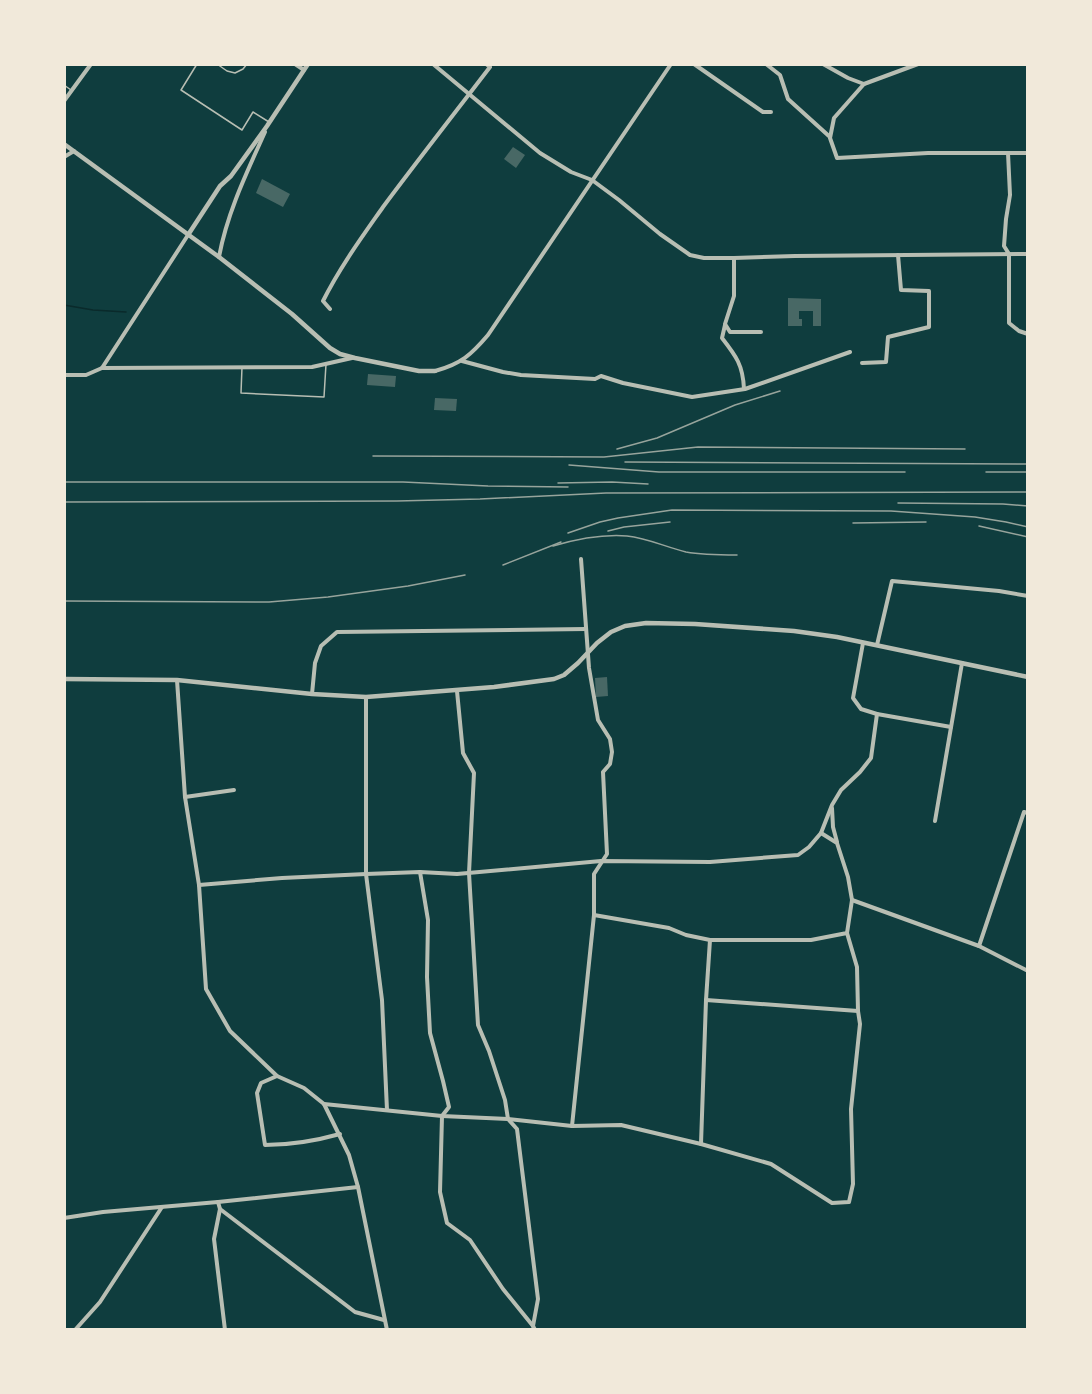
<svg xmlns="http://www.w3.org/2000/svg" width="1092" height="1394" viewBox="0 0 1092 1394" font-family="Raleway,sans-serif">
<style>
.lines{fill:none;stroke-linecap:round;stroke-linejoin:round}
.stream{stroke:#0a2a2b;stroke-width:1.5}
.building{fill:#486865}
.service{stroke:#b8beb3;stroke-width:1.5}
.minor{stroke:#b8beb3;stroke-width:4}
.tertiary{stroke:#b8beb3;stroke-width:4.5}
.rail{stroke:#97a49c;stroke-width:1.5}
</style>
<rect width="100%" height="100%" fill="#0f3d3e"/>
<g class="lines">
<polyline class="stream" points="64,305 93,310 126,312"/>
</g>
<g class="building">
<polygon points="513,147 525,155 516,168 504,159"/>
<polygon points="262,179 290,194 283,207 256,193"/>
<polygon points="788,298 821,299 821,326 813,326 813,311 799,311 799,319 802,319 802,326 788,326"/>
<polygon points="368,374 396,376 395,387 367,385"/>
<polygon points="435,398 457,399 456,411 434,410"/>
<polygon points="607,677 608,696 596,697 595,678"/>
</g>
<g class="lines">
<g class="service">
<polyline points="197,64 181,90 242,130 253,112 269,122"/>
<polyline points="217,64 227,71 235,73 243,69 247,64"/>
<polyline points="64,85 71,90"/>
<polyline points="242,367 241,393 324,397 326,364"/>
</g>
<g class="minor">
<polyline points="295,64 304,70"/>
<polyline points="433,64 540,153 571,172 592,180 619,200 660,234 690,255 704,258 734,258 795,256 1028,254"/>
<polyline points="694,64 763,112 771,112"/>
<polyline points="766,64 780,75 788,99 830,137"/>
<polyline points="823,64 848,78 864,84 834,118 830,138 837,158 928,153 1028,153"/>
<polyline points="864,84 918,64"/>
<polyline points="64,101 91,64"/>
<polyline points="1008,153 1010,195 1006,219 1004,246 1009,254 1009,323 1019,331 1028,334"/>
<polyline points="64,157 74,151"/>
<path d="M219,257C227,213 247,172 265,132"/>
<polyline points="734,258 734,296 725,324 730,332 761,332"/>
<path d="M330,309L323,301C340,267 362,237 383,207C418,160 454,114 490,67L486,64"/>
<path d="M725,325L722,338C736,356 743,365 744,389"/>
<polyline points="462,361 503,372 521,375 595,379 601,376 623,383 692,397 745,389 850,352"/>
<polyline points="862,363 886,362 888,337 929,327 929,291 901,290 898,255"/>
<polyline points="102,368 312,367 352,358"/>
<path d="M435,371C461,364 471,355 488,335L671,64"/>
<polyline points="64,375 86,375 102,368 188,235"/>
<polyline points="877,645 892,581 999,591 1028,596"/>
<polyline points="177,680 185,797 199,885 206,989 230,1031 277,1076 304,1088 324,1104 349,1155 358,1187 387,1330"/>
<polyline points="457,691 463,753 474,773 469,873 478,1025 489,1051 505,1100 508,1119 517,1129 538,1299 533,1326 535,1330"/>
<polyline points="312,694 315,663 321,646 337,632 586,629"/>
<polyline points="366,697 366,874 382,1000 387,1110"/>
<polyline points="877,714 951,727"/>
<polyline points="185,797 234,790"/>
<polyline points="832,808 833,827 837,842"/>
<polyline points="935,821 962,663"/>
<polyline points="420,872 428,920 427,977 430,1033 443,1081 449,1107 442,1116 440,1192 447,1223 470,1240 503,1289 533,1326"/>
<polyline points="199,885 282,878 366,874 420,872 457,874 601,861 710,862 798,855 809,847 821,833 832,805 841,790 860,772 871,758 877,714 861,709 853,698 863,643"/>
<polyline points="852,900 979,946 1028,971"/>
<polyline points="594,915 669,928 686,935 710,940 811,940 847,933 852,900 848,877 837,843 821,833"/>
<polyline points="979,946 1024,812 1028,813"/>
<polyline points="706,1000 858,1011"/>
<path d="M277,1076L261,1083L257,1093L265,1145C291,1145 315,1141 340,1134"/>
<polyline points="324,1104 442,1116 508,1119 572,1126 621,1125 701,1144 771,1164 832,1203 849,1202 853,1184 851,1109 860,1024 858,1011 857,967 847,933"/>
<polyline points="572,1126 594,915 594,874 607,854 603,772 610,764 612,752 610,739 598,720 589,668 581,559"/>
<polyline points="701,1144 706,1000 710,940"/>
<polyline points="218,1202 220,1209 214,1239 225,1330"/>
<polyline points="220,1209 355,1312 384,1320"/>
<polyline points="64,1218 103,1212 218,1202 358,1187"/>
<polyline points="75,1330 100,1302 162,1207"/>
</g>
<g class="tertiary">
<polyline points="64,144 219,257 292,314 330,348 340,354 355,358 419,371 435,371"/>
<polyline points="188,235 220,186 231,176 267,126 308,64"/>
<polyline points="64,679 177,680 312,694 366,697 494,687 554,679 564,675 578,663 597,643 611,632 625,626 646,623 695,624 794,631 837,637 1028,677"/>
</g>
<g class="rail">
<polyline points="617,449 657,438 735,405 780,391"/>
<polyline points="373,456 604,457 698,447 965,449"/>
<polyline points="625,462 1028,464"/>
<polyline points="569,465 659,472 905,472"/>
<polyline points="986,472 1028,472"/>
<polyline points="64,482 403,482 488,486 568,487"/>
<polyline points="558,483 612,482 648,484"/>
<polyline points="64,502 397,501 480,499 606,493 1028,492"/>
<polyline points="898,503 1003,504 1028,506"/>
<polyline points="853,523 926,522"/>
<polyline points="979,526 1028,537"/>
<polyline points="608,531 624,527 670,522"/>
<polyline points="568,533 600,522 618,518 672,510 891,511 975,517 1006,522 1028,527"/>
<path d="M553,546C577,539 602,534 627,536C647,538 666,547 686,552C702,555 720,555 737,555"/>
<polyline points="503,565 561,542"/>
<polyline points="64,601 269,602 328,597 408,586 465,575"/>
</g>
</g>
<rect width="1092" height="1394" fill="none" stroke="#f1e9da" stroke-width="132"/>
</svg>
